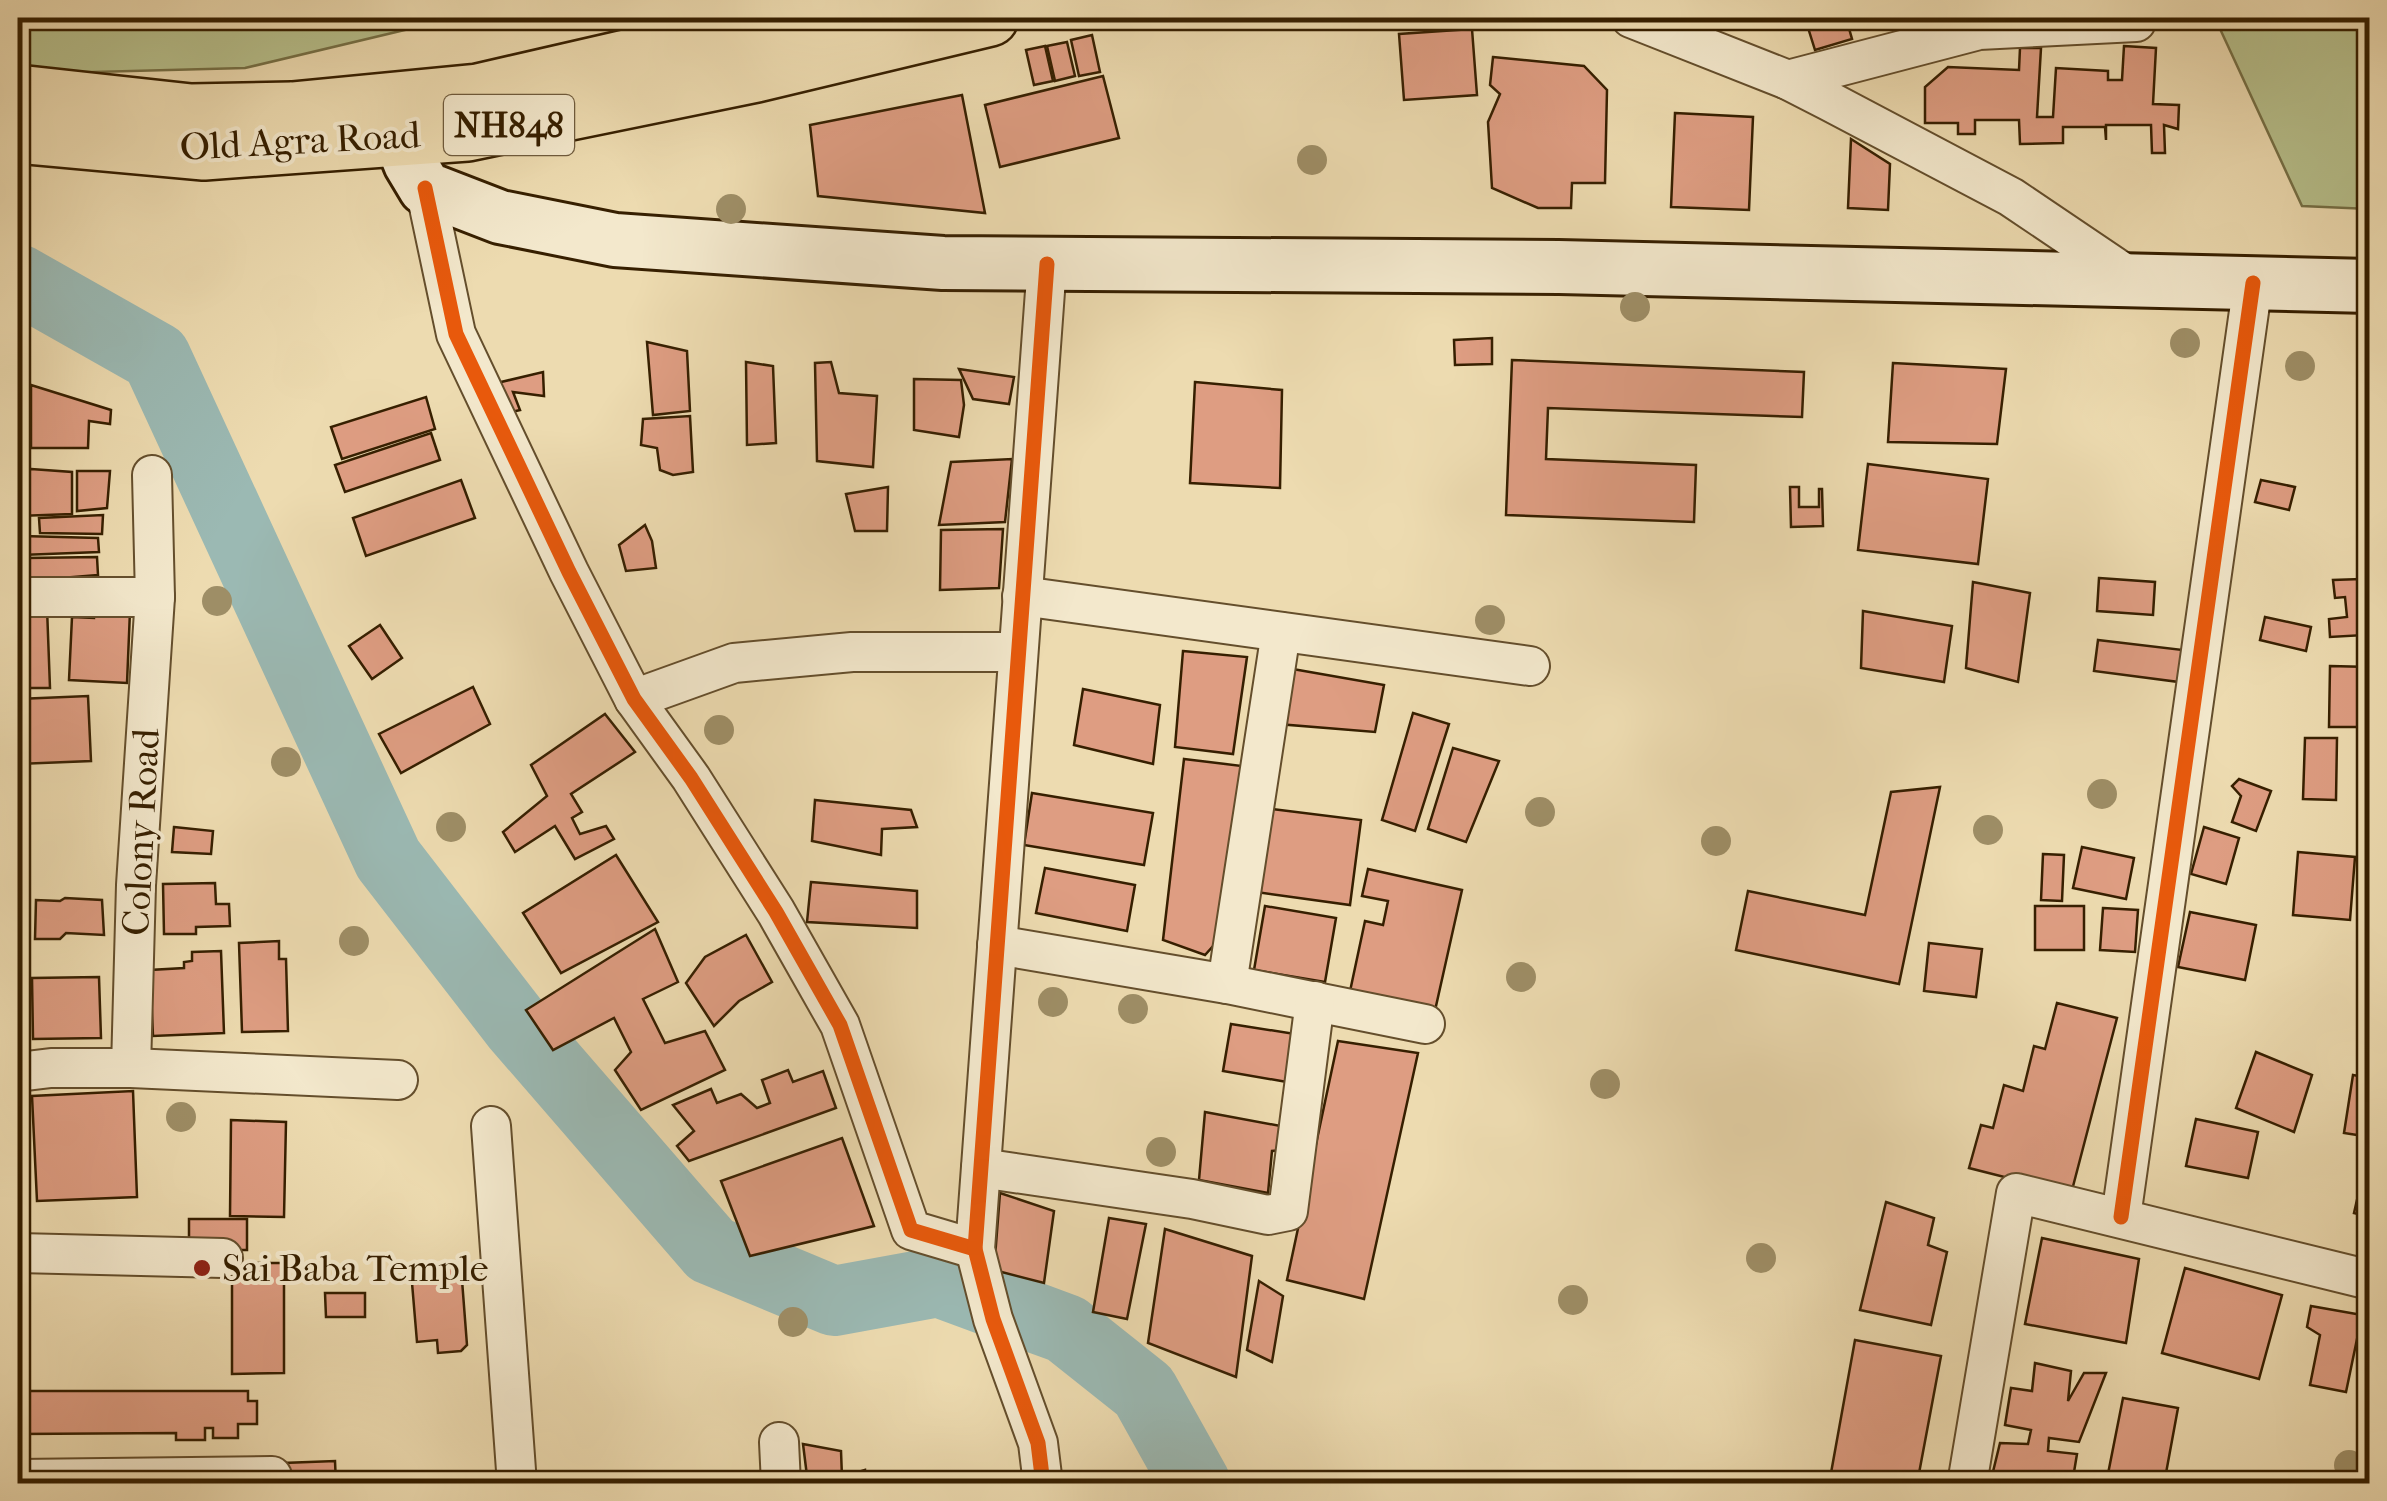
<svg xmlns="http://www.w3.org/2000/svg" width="2387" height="1501" viewBox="0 0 2387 1501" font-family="'IM FELL French Canon',serif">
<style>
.green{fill:#b7c08c;stroke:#767046;stroke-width:2.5}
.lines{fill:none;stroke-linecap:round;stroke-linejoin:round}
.river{stroke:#9bb9b3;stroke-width:70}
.building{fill:#de9d82;stroke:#361f00;stroke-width:2.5}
.minor-casing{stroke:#644e2c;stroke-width:42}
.secondary-casing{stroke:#361f00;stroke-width:58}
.trunk-casing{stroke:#361f00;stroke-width:60}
.minor{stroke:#f3e8cc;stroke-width:38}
.secondary{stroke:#f3e8cc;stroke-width:52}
.trunk{stroke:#eddbb0;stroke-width:55}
.cycleway-casing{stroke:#f3e8cc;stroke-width:21}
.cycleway{stroke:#e8590c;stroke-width:15}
.tree{fill:#9e8e66}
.poi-dot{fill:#8f2418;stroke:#f3e8cc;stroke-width:4}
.labels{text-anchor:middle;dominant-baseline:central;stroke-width:8;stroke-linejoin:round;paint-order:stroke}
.shield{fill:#f3e8cc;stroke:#6f5b3d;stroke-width:2.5}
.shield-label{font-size:35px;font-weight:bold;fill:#361f00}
.street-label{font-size:38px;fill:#361f00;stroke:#f3e8cc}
.poi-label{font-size:38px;fill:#361f00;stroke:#f3e8cc;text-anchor:start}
</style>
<rect width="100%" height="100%" fill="#eddbb0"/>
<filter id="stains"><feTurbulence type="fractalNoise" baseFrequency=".002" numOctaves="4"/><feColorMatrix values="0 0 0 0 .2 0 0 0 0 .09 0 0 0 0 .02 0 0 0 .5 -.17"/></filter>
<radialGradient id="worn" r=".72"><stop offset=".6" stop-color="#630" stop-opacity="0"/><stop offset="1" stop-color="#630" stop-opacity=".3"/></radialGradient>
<g class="green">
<polygon points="18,18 455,18 245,68 18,74"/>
<polygon points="2215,18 2369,18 2369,209 2302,206"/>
</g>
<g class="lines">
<polyline class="river" points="18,279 156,357 388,859 517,1026 711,1250 834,1301 938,1282 1066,1329 1144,1391 1196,1484"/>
</g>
<g class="building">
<polygon points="1805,18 1846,18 1852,39 1815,50"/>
<polygon points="1472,29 1477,95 1404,100 1399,34"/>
<polygon points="1092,35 1100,72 1079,76 1071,40"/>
<polygon points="1067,42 1075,76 1055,81 1047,46"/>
<polygon points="1045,46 1053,81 1034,85 1026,50"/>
<polygon points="2124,46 2156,48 2153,104 2179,105 2178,129 2164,125 2165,153 2152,153 2151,125 2106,125 2106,140 2105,127 2063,127 2063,143 2020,144 2019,120 1975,120 1975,134 1958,134 1958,123 1925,123 1925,87 1948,67 2019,70 2020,48 2041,48 2037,117 2053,117 2056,68 2108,71 2108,80 2122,80"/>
<polygon points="1493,57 1584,66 1607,90 1605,183 1572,183 1571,208 1538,208 1492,188 1488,122 1500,94 1490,85"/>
<polygon points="1103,76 1119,138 1000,167 985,105"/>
<polygon points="962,95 985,213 818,196 810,125"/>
<polygon points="1675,113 1753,117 1749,210 1671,207"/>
<polygon points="1851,139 1890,164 1888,210 1848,208"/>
<polygon points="1492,338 1492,364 1455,365 1454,340"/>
<polygon points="647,342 687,351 690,411 653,415"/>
<polygon points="1512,360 1804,372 1802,417 1548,408 1546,459 1696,465 1694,522 1506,515"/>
<polygon points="746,362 773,366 776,443 747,445"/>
<polygon points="831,362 839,393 877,396 873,467 817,461 815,363"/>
<polygon points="1893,363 2006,369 1997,444 1888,442"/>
<polygon points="959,369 1014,377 1009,404 973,399"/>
<polygon points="543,372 544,396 513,392 520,410 503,414 497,383"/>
<polygon points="914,379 961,380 964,405 959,437 914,430"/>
<polygon points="1195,382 1282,390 1280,488 1190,483"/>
<polygon points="31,385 111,410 110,424 89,421 88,448 31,448"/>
<polygon points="426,397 435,429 342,459 331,427"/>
<polygon points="690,416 693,472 673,475 660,470 657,448 641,445 643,419"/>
<polygon points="431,433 440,460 345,492 335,465"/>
<polygon points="1012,459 1005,522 939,525 951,462"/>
<polygon points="1868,464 1988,479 1978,564 1858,550"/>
<polygon points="31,469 72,472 72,514 18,516 18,479"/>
<polygon points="77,471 110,471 107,508 77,511"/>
<polygon points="461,480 475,518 366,556 353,518"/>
<polygon points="2261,480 2295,487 2289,510 2255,502"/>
<polygon points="888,487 887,531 855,531 846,494"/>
<polygon points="1790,487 1799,487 1799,507 1819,507 1819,489 1822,489 1823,526 1791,527"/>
<polygon points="103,515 102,534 40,533 39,518"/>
<polygon points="645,525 652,541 656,568 626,571 619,545"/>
<polygon points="1003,529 999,588 940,590 941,530"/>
<polygon points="22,536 98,538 99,552 21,555"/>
<polygon points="97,557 98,575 24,581 26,558"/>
<polygon points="2099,578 2155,582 2153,615 2097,611"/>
<polygon points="2361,579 2361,589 2370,588 2370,648 2364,648 2364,635 2330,637 2329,619 2347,617 2345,597 2335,598 2333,580"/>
<polygon points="1973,582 2030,593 2018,682 1966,668"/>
<polygon points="95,602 130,611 127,683 69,680 72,617 94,618"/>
<polygon points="18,608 47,608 50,688 18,688"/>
<polygon points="1863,611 1952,626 1944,682 1861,668"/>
<polygon points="2265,617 2311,627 2306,651 2260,640"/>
<polygon points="380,625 402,658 372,679 349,646"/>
<polygon points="2098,640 2183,650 2179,682 2094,671"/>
<polygon points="1183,651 1247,657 1233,754 1175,747"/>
<polygon points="2330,666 2370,667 2370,727 2329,727"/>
<polygon points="1287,668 1384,685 1375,732 1278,724"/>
<polygon points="473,687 490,724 401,773 379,734"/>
<polygon points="1083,689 1160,705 1153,764 1074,745"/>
<polygon points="88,696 91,761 18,764 18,699"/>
<polygon points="1413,713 1449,724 1415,831 1382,820"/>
<polygon points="605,714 635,752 571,794 582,812 572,818 580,834 606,826 614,839 575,859 555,826 515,852 503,832 547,796 531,765"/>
<polygon points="2305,738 2337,738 2336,800 2303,799"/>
<polygon points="1453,748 1499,761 1466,842 1428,829"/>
<polygon points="1184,759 1242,766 1222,936 1205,955 1163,940"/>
<polygon points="2359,767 2370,767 2370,801 2358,801"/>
<polygon points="2239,779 2271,791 2256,831 2232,822 2241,796 2232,786"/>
<polygon points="1940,787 1899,984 1736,950 1748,891 1865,915 1891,792"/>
<polygon points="1032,793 1153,813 1144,865 1024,845"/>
<polygon points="815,800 911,810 917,827 882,829 881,855 812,841"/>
<polygon points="1272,809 1361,820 1350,905 1256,892"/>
<polygon points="174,827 213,831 211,854 172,852"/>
<polygon points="2204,827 2239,838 2226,884 2191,874"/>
<polygon points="2082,847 2134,858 2126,899 2073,888"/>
<polygon points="2298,852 2355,857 2350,920 2293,915"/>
<polygon points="2043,854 2064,855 2062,901 2041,900"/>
<polygon points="616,855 658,922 561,973 523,913"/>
<polygon points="1045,868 1135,885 1127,931 1036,913"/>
<polygon points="1368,869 1462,890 1434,1015 1349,996 1365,921 1383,925 1388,901 1362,896"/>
<polygon points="811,882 917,891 917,928 807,922"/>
<polygon points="215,883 216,904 229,904 230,926 196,927 196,934 164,934 163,884"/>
<polygon points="65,898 102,900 104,935 66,933 60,939 35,939 36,900 60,901"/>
<polygon points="1265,906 1336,918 1325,982 1254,970"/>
<rect x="2035" y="906" width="49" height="44"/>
<polygon points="2103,908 2138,910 2135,952 2100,950"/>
<polygon points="2190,912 2256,925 2245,980 2178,967"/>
<polygon points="655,929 678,982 643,999 665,1043 705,1031 725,1070 641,1110 615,1070 631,1052 614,1018 553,1050 526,1010"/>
<polygon points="746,935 772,982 739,1001 714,1026 686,983 705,957"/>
<polygon points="279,941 279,959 286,959 288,1031 242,1032 239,943"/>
<polygon points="1929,943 1982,949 1976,997 1924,991"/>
<polygon points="221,951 224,1033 153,1036 150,970 184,968 184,962 192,961 192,952"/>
<polygon points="99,977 101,1038 33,1039 32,978"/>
<polygon points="2057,1003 2117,1018 2071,1194 1969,1168 1981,1125 1993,1128 2004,1085 2023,1091 2034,1046 2045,1049"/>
<polygon points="1231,1024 1295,1034 1287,1082 1223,1071"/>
<polygon points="1338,1041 1418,1053 1364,1299 1287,1280"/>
<polygon points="2256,1052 2312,1075 2294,1132 2236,1108"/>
<polygon points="788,1070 793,1082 823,1071 836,1108 689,1161 677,1146 694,1131 673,1105 711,1089 717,1103 741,1094 757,1108 770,1103 762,1080"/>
<polygon points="2353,1075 2370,1078 2370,1137 2344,1133"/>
<polygon points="133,1091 137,1197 37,1201 32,1096"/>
<polygon points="1205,1112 1286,1127 1284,1150 1272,1151 1268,1193 1199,1180"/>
<polygon points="2196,1119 2258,1132 2248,1178 2186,1166"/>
<polygon points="231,1120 286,1122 284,1217 230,1216"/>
<polygon points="842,1138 874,1226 750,1256 721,1181"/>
<polygon points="2366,1160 2370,1161 2370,1217 2354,1213"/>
<polygon points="1000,1193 1054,1211 1044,1283 994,1270"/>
<polygon points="1886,1202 1934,1218 1928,1245 1947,1252 1931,1325 1860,1310"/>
<polygon points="1109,1218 1146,1224 1127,1319 1093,1312"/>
<rect x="189" y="1219" width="58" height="31"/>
<polygon points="1165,1229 1252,1256 1236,1377 1148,1343"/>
<polygon points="2042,1238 2139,1259 2126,1343 2025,1324"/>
<polygon points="232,1263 284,1263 284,1373 232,1374"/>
<polygon points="461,1267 467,1345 461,1351 438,1353 437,1340 417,1342 411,1271"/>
<polygon points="2185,1268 2282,1295 2259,1379 2162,1353"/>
<polygon points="1259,1281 1283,1296 1272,1362 1247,1350"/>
<polygon points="325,1293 365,1293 365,1317 326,1317"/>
<polygon points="2311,1306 2362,1315 2346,1392 2310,1385 2320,1335 2307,1327"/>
<polygon points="1855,1340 1941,1356 1917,1484 1887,1484 1831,1473"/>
<polygon points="2035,1363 2071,1371 2068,1401 2084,1373 2106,1373 2079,1442 2049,1438 2048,1451 2077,1454 2072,1484 1990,1484 2000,1443 2028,1444 2031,1430 2005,1425 2011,1388 2032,1391"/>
<polygon points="18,1391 248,1391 248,1401 257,1401 257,1424 238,1424 238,1438 213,1438 213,1428 205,1428 205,1440 176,1440 176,1433 18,1434"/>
<polygon points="2123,1398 2178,1408 2164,1484 2106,1484"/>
<polygon points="803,1444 841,1451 842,1477 865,1470 866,1484 808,1484"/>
<polygon points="335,1461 336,1484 283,1484 283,1463"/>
</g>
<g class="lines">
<defs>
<g id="minor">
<polyline points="1631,18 1788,80 1829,101 2011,197 2134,280"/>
<polyline points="1788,80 1979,30 2136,22"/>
<polyline points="425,188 456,334 569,572 634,699 691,778 776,912 840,1025 911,1230 975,1249"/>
<polyline points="1022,596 1530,666"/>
<polyline points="18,597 155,597"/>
<polyline points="634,699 734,663 852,652 1017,652"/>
<polyline points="997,945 1227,984 1425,1024"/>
<polyline points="1227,984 1281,632"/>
<polyline points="131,1068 136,885 155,597 152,475"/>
<polyline points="18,1072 51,1068 131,1068 398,1080"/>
<polyline points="491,1126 517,1484"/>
<polyline points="981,1168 1192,1199 1268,1215 1288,1211 1315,1001"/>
<polyline points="2121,1217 2253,283"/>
<polyline points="18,1253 223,1258"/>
<polyline points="779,1442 781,1484"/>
<polyline points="18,1479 272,1476"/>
<polyline points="1043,1484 1038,1443 993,1319 975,1249 1047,264"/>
<polyline points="1967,1484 2016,1193 2370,1280"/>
</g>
<polyline id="secondary" points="397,100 400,138 410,163 425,188 500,217 615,240 943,263 1559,267 2370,286"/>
<g id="trunk">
<polyline points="18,93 191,112 292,110 478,92 800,18"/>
<polyline points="18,135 204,152 467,133 756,74 990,18"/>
</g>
</defs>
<use href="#minor" class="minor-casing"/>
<use href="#secondary" class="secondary-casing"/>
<use href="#trunk" class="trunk-casing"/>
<use href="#minor" class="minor"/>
<use href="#secondary" class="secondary"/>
<use href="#trunk" class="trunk"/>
<defs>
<g id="cycleway">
<polyline points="425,188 456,334 569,572 634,699 691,778 776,912 840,1025 911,1230 975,1249"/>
<polyline points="2121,1217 2253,283"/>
<polyline points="1043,1484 1038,1443 993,1319 975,1249 1047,264"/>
</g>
</defs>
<use href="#cycleway" class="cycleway-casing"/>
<use href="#cycleway" class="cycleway"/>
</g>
<g class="tree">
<circle cx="1312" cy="160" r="15"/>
<circle cx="731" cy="209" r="15"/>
<circle cx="1635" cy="307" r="15"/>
<circle cx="2185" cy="343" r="15"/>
<circle cx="2300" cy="366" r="15"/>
<circle cx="217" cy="601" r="15"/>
<circle cx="1490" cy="620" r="15"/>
<circle cx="719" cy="730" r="15"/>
<circle cx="286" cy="762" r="15"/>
<circle cx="2102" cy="794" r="15"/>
<circle cx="1540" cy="812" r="15"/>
<circle cx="451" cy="827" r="15"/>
<circle cx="1988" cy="830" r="15"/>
<circle cx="1716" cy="841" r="15"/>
<circle cx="354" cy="941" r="15"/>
<circle cx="1521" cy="977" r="15"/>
<circle cx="1053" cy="1002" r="15"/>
<circle cx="1133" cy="1009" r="15"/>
<circle cx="1605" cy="1084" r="15"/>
<circle cx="181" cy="1117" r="15"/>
<circle cx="1161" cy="1152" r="15"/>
<circle cx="1761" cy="1258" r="15"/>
<circle cx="1573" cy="1300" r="15"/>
<circle cx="793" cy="1322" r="15"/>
<circle cx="2349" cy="1465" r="15"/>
</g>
<circle class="poi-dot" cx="202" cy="1268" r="10"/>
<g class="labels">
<rect class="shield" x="444" y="95" width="130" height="60" rx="8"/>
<g class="shield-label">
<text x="509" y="125">NH848</text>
</g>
<g class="street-label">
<text transform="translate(300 141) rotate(-3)">Old Agra Road</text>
<text transform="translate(141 832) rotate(-87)">Colony Road</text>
</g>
<g class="poi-label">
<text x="222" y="1268">Sai Baba Temple</text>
</g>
</g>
<rect width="2387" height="1501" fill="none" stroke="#eddbb0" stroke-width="60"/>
<rect x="20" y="20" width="2347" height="1461" fill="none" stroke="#361f00" stroke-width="5"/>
<rect x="30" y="30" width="2327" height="1441" fill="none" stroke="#361f00" stroke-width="2.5"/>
<rect width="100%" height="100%" filter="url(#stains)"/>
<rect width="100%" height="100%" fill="url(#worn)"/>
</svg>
